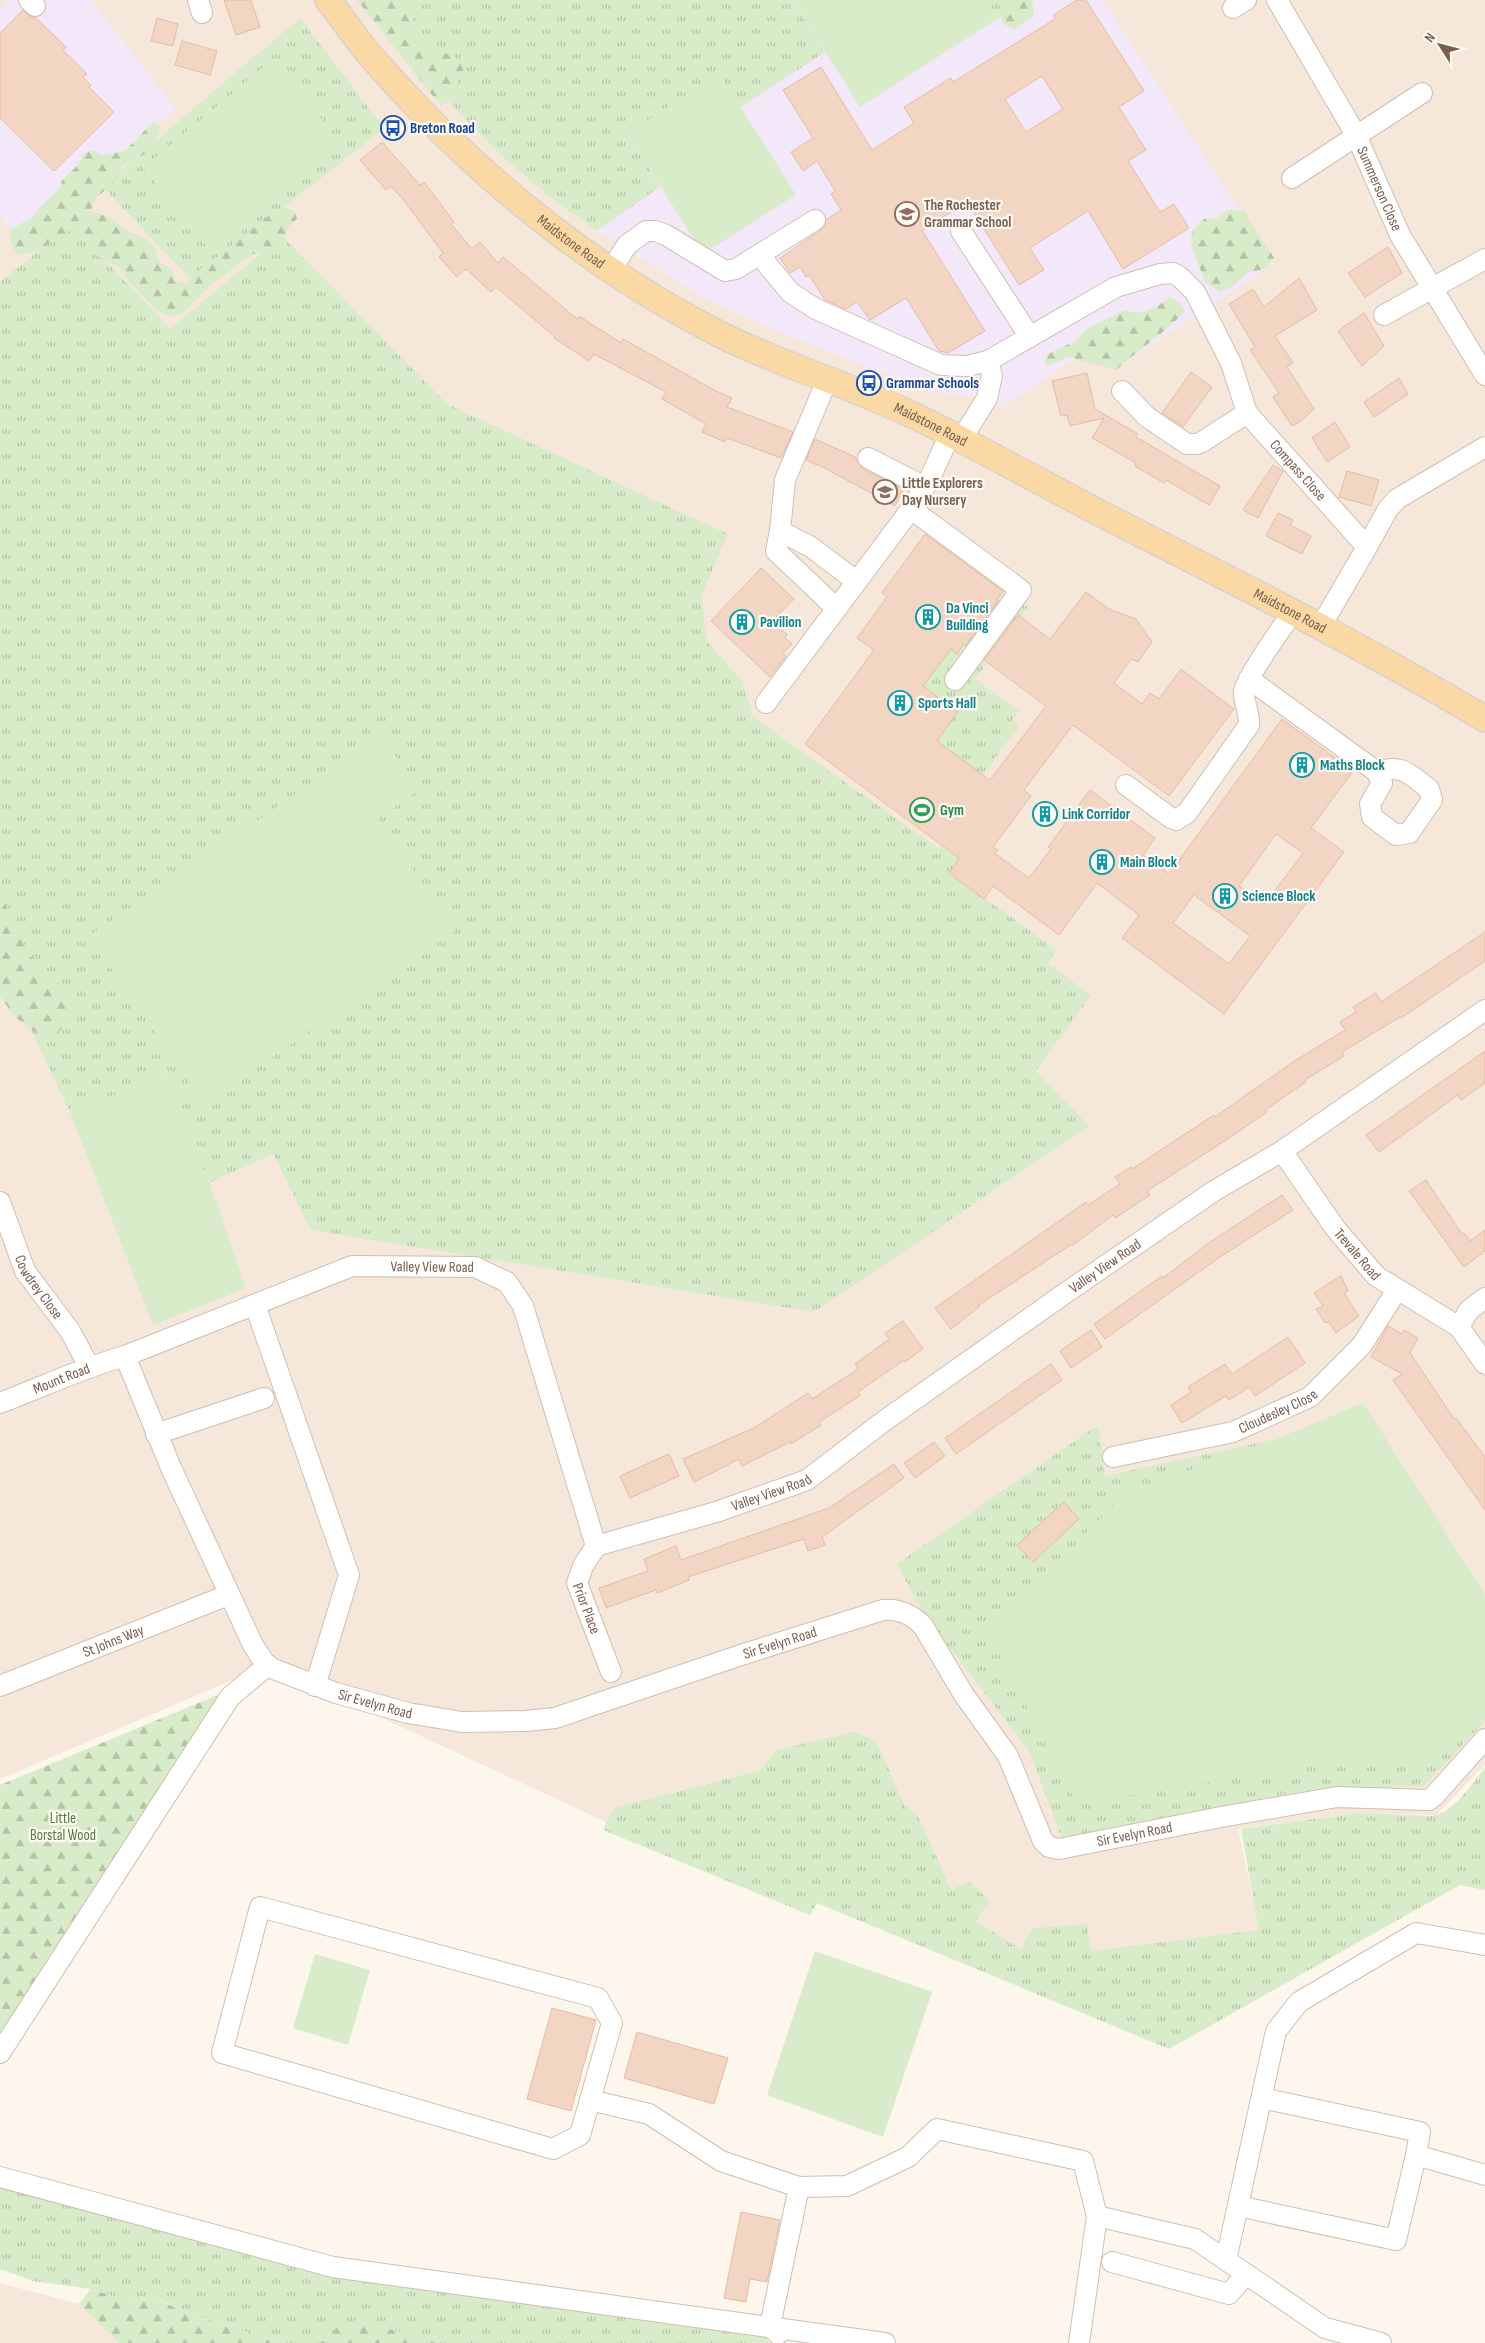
<svg xmlns="http://www.w3.org/2000/svg" width="1485" height="2343" viewBox="0 0 1485 2343" font-family="'Sofia Sans Condensed',sans-serif">
<style>
.residential{fill:#f5e8da}
.education{fill:#f3e8fa}
.grass{fill:url(#grass-tufts)}
.forest{fill:url(#forest-firs)}
.garden{fill:#d8ecc9}
.building{fill:#f3d5c3;stroke:#e6bba3;fill-rule:evenodd}
.lines{fill:none;stroke-linecap:round;stroke-linejoin:round}
.minor-casing{stroke:#d1beb0;stroke-width:22}
.major-casing{stroke:#dad1cd;stroke-width:28}
.minor{stroke:#fff;stroke-width:20}
.major{stroke:#fbd9a5;stroke-width:25}
.labels{text-anchor:middle;dominant-baseline:central;stroke-width:4.5;stroke-linejoin:round;paint-order:stroke}
.transit-label{font-size:15px;font-weight:bold;fill:#164399;stroke:#fffaf3;text-anchor:start}
.street-label{font-size:15px;fill:#7a5c4d;stroke:#fffaf3}
.education-label{font-size:15px;font-weight:bold;fill:#785e54;stroke:#fffaf3;text-anchor:start}
.culture-label{font-size:15px;font-weight:bold;fill:#0d838f;stroke:#fffaf3;text-anchor:start}
.leisure-label{font-size:15px;font-weight:bold;fill:#27864d;stroke:#fffaf3;text-anchor:start}
.park-label{font-size:15px;fill:#537a41;stroke:#fffaf3}
</style>
<defs>
<pattern id="grass-tufts" width="24" height="20" patternUnits="userSpaceOnUse" patternTransform="scale(1.25)"><rect width="24" height="20" fill="#d8ecc9"/><path d="M3 7l-1-3M5 7V3M7 7l1-3M15 17l-1-3M17 17v-4M19 17l1-3" fill="none" stroke="#b4c2a5"/></pattern>
<pattern id="forest-firs" width="22" height="20" patternUnits="userSpaceOnUse" patternTransform="scale(1.25)"><rect width="22" height="20" fill="#d8ecc9"/><path d="M5 1l3.5 6h-7zM16 11l3.5 6h-7z" fill="#b4c2a5"/></pattern>
</defs>
<rect width="100%" height="100%" fill="#fdf6ec"/>
<g class="residential">
<polygon points="0,0 1485,0 1485,1765 1436,1815 1359,1813 1238,1829 1260,1930 1091,1952 1021,1949 976,1921 951,1889 919,1818 905,1806 876,1741 776,1750 760,1770 613,1808 606,1822 268,1665 0,1779"/>
<polygon points="0,2283 79,2304 119,2343 0,2343"/>
</g>
<g class="education">
<polygon points="8,0 91,0 176,109 15,234 0,217 0,8"/>
<polygon points="362,0 1103,0 1274,264 1123,364 1088,351 1001,408 972,396 931,393 768,327 703,298 659,269 597,231 548,196 497,152 409,60"/>
</g>
<g class="grass">
<polygon points="362,0 798,0 794,3 825,52 741,107 720,75 627,133 660,187 597,231 548,196 497,152 409,60"/>
<polygon points="980,0 1028,0 994,21"/>
<polygon points="300,18 384,128 192,281 102,186"/>
<path d="M71,224L170,329L282,236L447,404L728,534L701,596L707,642L741,679L753,717L938,848L941,844L960,857L949,873C985,899 1021,923 1056,950L1048,964L1091,995L1036,1071L1089,1126L814,1312L311,1230L273,1154L209,1183L170,1074L70,1112L0,965V282Z"/>
<polygon points="1004,590 1028,607 975,679 1019,711 1012,720 1019,725 983,775 937,741 958,712 923,686 951,649 957,654"/>
<polygon points="1363,1403 1485,1595 1485,1721 1424,1786 1296,1792 1062,1839 1029,1751 922,1612 897,1564 1098,1425 1105,1476 1277,1439"/>
<path d="M855,1732L876,1741L905,1806L919,1818L951,1889L971,1882L989,1901L976,1921L1021,1949L1033,1928L1087,1924L1091,1951L1259,1930L1241,1829L1359,1813L1432,1816C1455,1812 1471,1784 1485,1768V1890L1460,1885L1169,2049L817,1903L810,1915L603,1830L613,1808L760,1770L776,1750Z"/>
<polygon points="0,2183 340,2275 765,2336 769,2343 438,2343 356,2320 330,2334 321,2343 280,2343 187,2313 158,2299 124,2300 91,2289 33,2281 0,2269"/>
</g>
<g class="forest">
<polygon points="357,0 405,0 413,14 413,34 426,48 455,56 464,68 457,84 456,98 440,105"/>
<polygon points="997,0 1032,0 1034,15 1014,30 1003,23"/>
<path d="M154,121L160,127C159,138 151,150 142,156C136,160 129,160 124,164C117,170 117,178 112,184C102,197 96,190 91,211L112,218L124,229L147,240L156,249L158,261L171,269L176,281L187,284L206,263L218,256L276,210L288,208L295,212L297,219L289,226L280,249L277,252L253,254L213,283L182,314L169,316L156,310L132,285L120,268L97,256L87,241L72,230C51,240 44,252 18,255L10,243L11,229L33,217L40,207L60,188L62,180L79,164L84,153L93,150L102,155L125,151Z"/>
<polygon points="1227,210 1244,211 1274,258 1265,269 1249,272 1233,286 1220,292 1205,282 1191,245 1192,231 1204,219 1217,218"/>
<path d="M1169,297L1179,302L1185,311C1164,334 1139,349 1116,370L1069,357L1047,366L1045,361L1048,354L1075,341L1088,328L1125,310L1138,313L1157,307Z"/>
<path d="M0,896C14,918 21,944 37,965C51,982 69,984 74,1008L56,1037L41,1036L15,1017L0,996Z"/>
<polygon points="225,1692 0,2039 0,1785"/>
<polygon points="91,2289 124,2300 157,2299 187,2313 280,2343 119,2343 79,2304"/>
<polygon points="357,2320 438,2343 321,2343 340,2325"/>
</g>
<g class="garden">
<polygon points="798,0 980,0 994,21 860,107 794,2"/>
<polygon points="272,60 342,144 212,252 143,168"/>
<polygon points="720,74 796,195 703,254 627,133"/>
<polygon points="381,735 419,790 378,819 455,931 204,1104 89,936"/>
<polygon points="171,1074 246,1288 153,1325 70,1112"/>
<polygon points="1363,1403 1485,1595 1485,1710 1426,1759 1350,1760 1077,1804 989,1634 1125,1493 1277,1439"/>
<polygon points="815,1951 932,1992 883,2137 767,2095"/>
<polygon points="315,1954 370,1970 348,2045 293,2028"/>
</g>
<g class="building">
<polygon points="224,0 251,0 260,27 236,35"/>
<path d="M1077,0H1086L1144,91L1119,107L1146,150L1128,161L1160,212L1174,204L1189,228L1123,269L1088,211L1030,248L1044,270L1019,285L967,202L922,230L985,331L948,353L939,351L906,298L870,320L857,302L846,309L825,300L809,275L806,277L800,267L790,273L780,258L821,230L827,219L841,210L831,194L835,191L817,161L803,171L791,152L813,138L783,90L821,67L872,150L914,123L904,107L951,78L953,82L1055,19L1053,15ZM1042,76L1063,109L1026,132L1005,99Z"/>
<polygon points="23,10 31,17 36,18 66,47 63,50 87,74 83,77 91,85 89,87 114,112 54,171 0,118 0,33"/>
<polygon points="157,18 178,24 173,46 151,41"/>
<polygon points="182,41 217,51 210,75 175,65"/>
<polygon points="382,142 420,185 424,182 454,222 451,224 472,249 480,242 498,263 503,257 577,319 579,316 621,343 623,339 714,390 732,398 727,407 793,432 781,458 727,438 725,442 702,432 706,424 662,399 666,392 594,354 589,361 554,338 555,337 496,287 491,292 466,269 457,277 439,257 443,253 402,198 391,186 386,190 360,160"/>
<polygon points="1388,247 1402,273 1365,297 1348,273"/>
<polygon points="1299,278 1317,310 1275,336 1293,363 1287,367 1314,409 1301,421 1292,426 1273,397 1279,393 1250,350 1255,347 1229,304 1253,289 1264,307"/>
<polygon points="1364,313 1384,346 1362,366 1338,331"/>
<polygon points="1191,372 1212,387 1183,427 1162,413"/>
<polygon points="1087,373 1095,409 1138,434 1136,437 1220,486 1209,505 1166,480 1164,483 1135,466 1136,463 1092,438 1104,418 1070,426 1067,415 1061,416 1052,381"/>
<polygon points="1399,378 1408,394 1374,417 1364,402"/>
<polygon points="1335,422 1350,447 1327,462 1312,438"/>
<polygon points="815,439 855,457 863,469 903,489 895,506 817,464 817,465 806,460"/>
<polygon points="1273,465 1283,471 1258,518 1243,510"/>
<polygon points="1347,471 1379,480 1371,506 1339,497"/>
<polygon points="1278,513 1293,520 1290,525 1311,536 1302,554 1266,536"/>
<path d="M925,534L1003,591L997,599L998,601L966,645L964,644L957,654L951,649L923,686L958,712L937,741L990,780L1046,706L984,660L1018,615L1050,639L1086,592L1109,609L1136,619L1152,642L1138,662L1131,659L1114,683L1142,704L1150,693L1159,699L1181,669L1234,709L1169,796L1073,725L1024,790L1031,796L993,847L998,850L994,853L1029,878L1051,849L1048,847L1090,790L1155,838L1143,855L1169,874L1282,719L1353,771L1311,828L1344,852L1224,1014L1122,938L1139,915L1097,883L1059,935L993,886L984,899L949,873L959,858L805,744L874,650L857,638L887,597L882,593ZM1276,834L1303,853L1265,904L1239,886ZM1194,895L1250,936L1229,964L1173,923Z"/>
<polygon points="761,568 794,599 772,621 787,635 785,638 792,644 783,653 786,656 770,677 711,621"/>
<polygon points="1485,932 1485,961 1401,1018 1400,1017 1342,1052 1344,1056 1305,1080 1306,1082 1265,1110 1267,1112 1229,1138 1147,1191 1150,1195 1115,1218 1113,1215 1073,1245 1072,1244 979,1305 980,1306 951,1329 935,1308 1086,1202 1088,1205 1120,1184 1115,1177 1131,1167 1132,1169 1214,1115 1215,1117 1293,1062 1345,1030 1340,1022 1356,1012 1353,1007 1376,993 1381,1002"/>
<polygon points="1485,1051 1485,1083 1461,1100 1458,1095 1379,1152 1366,1135"/>
<polygon points="1426,1180 1462,1234 1464,1233 1470,1241 1485,1230 1485,1251 1464,1267 1409,1191"/>
<polygon points="1282,1195 1293,1210 1220,1257 1105,1339 1094,1324 1162,1276 1163,1278 1210,1242"/>
<polygon points="1341,1276 1348,1291 1344,1293 1359,1316 1336,1333 1329,1322 1325,1323 1316,1309 1323,1306 1314,1293"/>
<polygon points="903,1321 923,1349 905,1362 904,1360 858,1392 860,1396 819,1422 821,1425 791,1444 790,1442 742,1466 739,1459 694,1482 683,1459 754,1428 808,1393 812,1399 858,1369 855,1364 889,1339 885,1333"/>
<polygon points="1388,1326 1402,1334 1404,1330 1418,1338 1410,1353 1454,1419 1456,1418 1485,1457 1485,1510 1393,1380 1402,1374 1371,1357"/>
<polygon points="1091,1330 1102,1347 1071,1368 1060,1351"/>
<polygon points="1288,1337 1305,1363 1255,1396 1249,1387 1229,1400 1226,1396 1182,1423 1171,1405 1191,1392 1188,1387 1225,1364 1232,1374"/>
<polygon points="1051,1364 1062,1380 956,1454 945,1438"/>
<polygon points="934,1442 945,1456 915,1478 904,1463"/>
<polygon points="669,1454 679,1476 630,1498 620,1476"/>
<polygon points="894,1464 904,1478 822,1537 825,1545 808,1551 804,1539 688,1577 689,1580 657,1593 656,1590 606,1608 599,1588 648,1571 644,1559 676,1546 681,1560 829,1508"/>
<polygon points="1064,1502 1079,1519 1033,1562 1017,1545"/>
<polygon points="552,2008 596,2020 571,2111 527,2099"/>
<polygon points="637,2032 728,2058 714,2104 624,2078"/>
<polygon points="741,2212 780,2220 767,2282 750,2279 746,2302 724,2298"/>
</g>
<g class="lines">
<defs>
<g id="minor">
<polyline points="29,0 35,6"/>
<polyline points="198,0 202,13"/>
<path id="s1" d="M1277,0L1356,135L1400,235L1485,375"/>
<polyline points="1233,8 1246,0"/>
<polyline points="1292,178 1422,93"/>
<polyline points="961,231 1030,337"/>
<path id="s2" d="M760,254L769,267L791,293L816,309L941,365L967,366L988,361L1116,287L1160,274L1173,273L1180,277L1195,292L1231,363L1247,413L1367,547L1321,626"/>
<polyline points="611,270 627,245 646,231 655,231 666,235 725,271 736,269 815,220"/>
<polyline points="1384,315 1485,259"/>
<polyline points="1122,391 1147,417 1187,444 1197,444 1202,442 1247,413"/>
<polyline points="961,440 987,398 992,376 988,361"/>
<polyline points="868,458 925,487"/>
<polyline points="911,509 1021,590 955,680"/>
<polyline points="780,531 785,480 828,378"/>
<polyline points="1367,547 1388,509 1397,499 1485,447"/>
<polyline points="836,608 776,551 780,531 811,547 856,581"/>
<path d="M1249,679L1377,772L1382,783L1370,804L1372,817L1396,835L1409,833L1432,800L1429,789C1410,775 1402,763 1377,772"/>
<polyline points="766,703 911,509 930,478 950,434"/>
<path d="M1126,785L1171,818L1176,820L1187,813L1249,725C1250,712 1243,702 1244,691C1246,678 1283,626 1293,612"/>
<path id="s3" d="M1282,1151L1335,1228L1376,1276L1459,1327L1485,1364"/>
<path id="s4" d="M0,1202L25,1271L70,1331L89,1366"/>
<polyline points="255,1305 349,1575 315,1686"/>
<polyline points="1459,1327 1469,1310 1485,1298"/>
<path id="s5" d="M125,1356L172,1470L253,1645L264,1662L271,1668L336,1693L408,1713L462,1722L526,1721L555,1718L741,1655L883,1610C898,1608 913,1615 923,1626L964,1695L1008,1756L1043,1841L1049,1847L1059,1849L1221,1817L1337,1797L1429,1800L1434,1796L1485,1739"/>
<path id="s6" d="M0,1403C42,1387 82,1368 125,1356L352,1266L475,1267L507,1282L523,1306L596,1546L716,1512L807,1480L884,1421L1064,1294L1214,1191L1282,1151L1485,1010"/>
<polyline points="156,1434 264,1398"/>
<path id="s7" d="M1113,1457L1233,1432L1310,1397L1362,1345L1397,1290"/>
<path id="s8" d="M596,1546L583,1566L577,1583L611,1672"/>
<path id="s9" d="M0,1686L228,1595"/>
<polygon points="260,1907 598,1998 612,2023 580,2135 553,2149 222,2053"/>
<polyline points="0,2053 230,1697 268,1665"/>
<polyline points="1262,2098 1420,2132 1416,2155"/>
<polyline points="590,2100 649,2114 721,2161 799,2187 847,2186 908,2157 937,2129 1083,2161 1097,2216 1195,2239 1325,2328 1381,2343"/>
<polyline points="0,2177 333,2267 885,2343"/>
<polyline points="1238,2206 1396,2240 1416,2155 1485,2175"/>
<polyline points="1226,2260 1276,2031 1299,2002 1416,1933 1485,1945"/>
<polyline points="1112,2262 1229,2294 1246,2274"/>
<polyline points="778,2334 770,2326 799,2187"/>
<polyline points="1079,2343 1097,2216"/>
</g>
<g id="major">
<path id="s10" d="M328,0C344,20 358,42 375,61C472,172 587,266 719,334C785,367 857,387 923,420C991,454 1058,492 1125,526C1247,588 1368,649 1485,719"/>
</g>
</defs>
<use href="#minor" class="minor-casing"/>
<use href="#major" class="major-casing"/>
<use href="#minor" class="minor"/>
<use href="#major" class="major"/>
</g>
<defs>
<symbol id="bus-ring" viewBox="-11 -11 22 22"><circle r="9.5" fill="#fffaf3" stroke="#1a4fb4" stroke-width="1.5"/><path d="M-5-6H5V4H4V6H2V4H-2V6H-4V4H-5ZM-3.5-4V0h7V-4ZM-3.5 1.2v1.5H-2V1.2ZM2 1.2v1.5H3.5V1.2Z" fill="#1a4fb4"/></symbol>
<symbol id="school-ring" viewBox="-11 -11 22 22"><circle r="9.5" fill="#fffaf3" stroke="#8d6e63" stroke-width="1.5"/><path d="M0-5L7-2L0 1L-7-2ZM-4 1L0 2.5L4 1V4Q0 6-4 4Z" fill="#8d6e63"/></symbol>
<symbol id="building-ring" viewBox="-11 -11 22 22"><circle r="9.5" fill="#fffaf3" stroke="#0f9aa8" stroke-width="1.5"/><path d="M-4-6H4V6H1V3H-1V6H-4ZM-2.5-4.3h1.7v1.8h-1.7ZM.8-4.3h1.7v1.8H.8ZM-2.5-1h1.7V.8h-1.7ZM.8-1h1.7V.8H.8Z" fill="#0f9aa8"/></symbol>
<symbol id="stadium-ring" viewBox="-11 -11 22 22"><circle r="9.5" fill="#fffaf3" stroke="#2e9e5b" stroke-width="1.5"/><path d="M0-5a6.5 5 0 1 0 0 10a6.5 5 0 1 0 0-10ZM-3.5-1.8h7v3.6h-7Z" fill="#2e9e5b"/></symbol>
</defs>
<g fill-rule="evenodd">
<use href="#bus-ring" x="379" y="114" width="28" height="28"/>
<use href="#school-ring" x="893" y="200" width="28" height="28"/>
<use href="#bus-ring" x="855" y="369" width="28" height="28"/>
<use href="#school-ring" x="871" y="478" width="28" height="28"/>
<use href="#building-ring" x="914" y="603" width="28" height="28"/>
<use href="#building-ring" x="728" y="608" width="28" height="28"/>
<use href="#building-ring" x="886" y="689" width="28" height="28"/>
<use href="#building-ring" x="1288" y="751" width="28" height="28"/>
<use href="#stadium-ring" x="908" y="796" width="28" height="28"/>
<use href="#building-ring" x="1031" y="800" width="28" height="28"/>
<use href="#building-ring" x="1088" y="848" width="28" height="28"/>
<use href="#building-ring" x="1211" y="882" width="28" height="28"/>
</g>
<g class="labels">
<g class="transit-label">
<text x="410" y="128">Breton Road</text>
<text x="886" y="383">Grammar Schools</text>
</g>
<g class="street-label">
<text stroke="none"><textPath href="#s1" startOffset="215">Summerson Close</textPath></text>
<text stroke="none"><textPath href="#s10" startOffset="344">Maidstone Road</textPath></text>
<text stroke="none"><textPath href="#s10" startOffset="749">Maidstone Road</textPath></text>
<text stroke="none"><textPath href="#s2" startOffset="709">Compass Close</textPath></text>
<text stroke="none"><textPath href="#s10" startOffset="1154">Maidstone Road</textPath></text>
<text stroke="none"><textPath href="#s3" startOffset="128">Trevale Road</textPath></text>
<text stroke="none"><textPath href="#s6" startOffset="1404">Valley View Road</textPath></text>
<text stroke="none"><textPath href="#s6" startOffset="458">Valley View Road</textPath></text>
<text stroke="none"><textPath href="#s4" startOffset="94">Cowdrey Close</textPath></text>
<text stroke="none"><textPath href="#s6" startOffset="66">Mount Road</textPath></text>
<text stroke="none"><textPath href="#s7" startOffset="172">Cloudesley Close</textPath></text>
<text stroke="none"><textPath href="#s6" startOffset="999">Valley View Road</textPath></text>
<text stroke="none"><textPath href="#s8" startOffset="69">Prior Place</textPath></text>
<text stroke="none"><textPath href="#s9" startOffset="122">St Johns Way</textPath></text>
<text stroke="none"><textPath href="#s5" startOffset="875">Sir Evelyn Road</textPath></text>
<text stroke="none"><textPath href="#s5" startOffset="456">Sir Evelyn Road</textPath></text>
<text stroke="none"><textPath href="#s5" startOffset="1371">Sir Evelyn Road</textPath></text>
</g>
<g class="education-label">
<text x="924" y="205">The Rochester<tspan x="924" dy="17">Grammar School</tspan></text>
<text x="902" y="483">Little Explorers<tspan x="902" dy="17">Day Nursery</tspan></text>
</g>
<g class="culture-label">
<text x="946" y="608">Da Vinci<tspan x="946" dy="17">Building</tspan></text>
<text x="760" y="622">Pavilion</text>
<text x="918" y="703">Sports Hall</text>
<text x="1320" y="765">Maths Block</text>
<text x="1062" y="814">Link Corridor</text>
<text x="1120" y="862">Main Block</text>
<text x="1242" y="896">Science Block</text>
</g>
<g class="leisure-label">
<text x="940" y="810">Gym</text>
</g>
<g class="park-label">
<text x="63" y="1818">Little<tspan x="63" dy="17">Borstal Wood</tspan></text>
</g>
</g>
<g transform="translate(1440 45) rotate(306)" stroke="#fffaf3" stroke-width="4" paint-order="stroke">
<path d="M0-4L9 19L0 12L-9 19Z" fill="#7a5c4d"/>
<text y="-8" font-size="14" font-weight="bold" text-anchor="middle" fill="#7a5c4d">N</text>
</g>
</svg>
